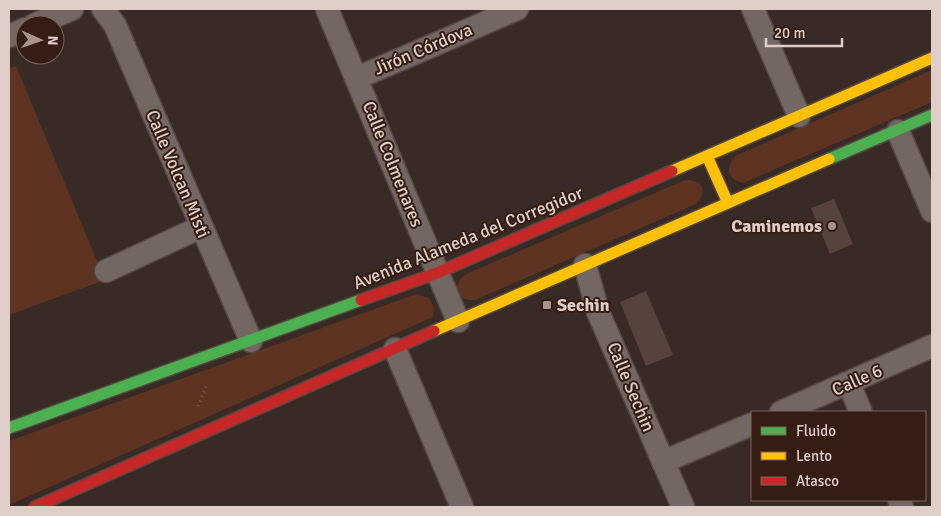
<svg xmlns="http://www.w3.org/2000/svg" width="941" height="516" viewBox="0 0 941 516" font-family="Signika,sans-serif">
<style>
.green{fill:#5f3321}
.building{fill:#55433c}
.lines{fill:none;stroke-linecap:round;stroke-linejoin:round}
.street-casing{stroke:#554843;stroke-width:25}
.fast-casing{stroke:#554843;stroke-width:14}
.slow-casing{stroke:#554843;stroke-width:14}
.jam-casing{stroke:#554843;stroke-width:14}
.path{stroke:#6f6560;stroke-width:3;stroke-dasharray:1 4;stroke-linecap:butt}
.street{stroke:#726763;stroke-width:22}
.fast{stroke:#4caf50;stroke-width:11}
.slow{stroke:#ffc107;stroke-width:11}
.jam{stroke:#c62828;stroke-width:11}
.poi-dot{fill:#a5958e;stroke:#361d13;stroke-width:2}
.labels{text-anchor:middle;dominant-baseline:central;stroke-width:4;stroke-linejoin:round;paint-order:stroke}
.street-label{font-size:18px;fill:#dfcec7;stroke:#361d13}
.poi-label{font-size:18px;font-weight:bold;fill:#dfcec7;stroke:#361d13;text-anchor:end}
</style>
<rect width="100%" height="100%" fill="#382a24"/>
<g class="green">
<polygon points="16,66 105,280 9,315 9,69"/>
<path d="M932,70V102L743,183C727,179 725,169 735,156Z"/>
<path d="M685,180C702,179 709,190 696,204L475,300C454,301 451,286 466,274Z"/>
<polygon points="416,294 429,298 434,308 433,317 9,505 9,441"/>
</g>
<g class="building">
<polygon points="834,199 853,244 830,254 811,208"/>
<polygon points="646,291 673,355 646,366 620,302"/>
</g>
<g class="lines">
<defs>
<g id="street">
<polyline points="103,9 115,25 251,341"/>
<polyline points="327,9 458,321"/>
<polyline points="753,9 799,116"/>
<polyline points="34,25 72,9"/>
<polyline points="9,36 25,29"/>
<polyline points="357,78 517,9"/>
<polyline points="898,131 932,211"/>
<polyline points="585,265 598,312 683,507"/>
<polyline points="106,271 201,227"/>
<polyline points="395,349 462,507"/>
<polyline points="849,384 861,412"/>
<polyline points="781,412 932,346"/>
<polyline points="663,462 752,424"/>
<polyline points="899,500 902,507"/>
</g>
<g id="fast">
<polyline points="829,159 932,115"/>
<polyline points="9,428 361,300"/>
</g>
<g id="slow">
<polyline points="707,156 728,203"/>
<polyline points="672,171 932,58"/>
<polyline points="434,331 829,159"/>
</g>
<g id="jam">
<polyline points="361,300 437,273 672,171"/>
<polyline points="35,507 434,331"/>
</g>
</defs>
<use href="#street" class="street-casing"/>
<use href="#fast" class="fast-casing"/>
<use href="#slow" class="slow-casing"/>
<use href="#jam" class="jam-casing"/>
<polyline class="path" points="198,406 207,384"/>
<use href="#street" class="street"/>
<use href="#fast" class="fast"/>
<use href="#slow" class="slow"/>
<use href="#jam" class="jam"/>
</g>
<g class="poi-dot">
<circle cx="832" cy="226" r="5"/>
<rect x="542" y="300" width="10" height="10" rx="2.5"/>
</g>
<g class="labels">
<g class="street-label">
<text transform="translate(423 49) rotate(-23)">Jirón Córdova</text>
<text transform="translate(393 164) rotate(68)">Calle Colmenares</text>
<text transform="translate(178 174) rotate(67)">Calle Volcan Misti</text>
<text transform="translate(468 238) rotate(-22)">Avenida Alameda del Corregidor</text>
<text transform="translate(857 380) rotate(-24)">Calle 6</text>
<text transform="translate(631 387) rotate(67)">Calle Sechin</text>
</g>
<g class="poi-label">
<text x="822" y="226">Caminemos</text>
<text x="557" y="305" text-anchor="start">Sechin</text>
</g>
</g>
<rect width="941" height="516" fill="none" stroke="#dfcec7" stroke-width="20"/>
<rect x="751" y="411" width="175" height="90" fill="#361d13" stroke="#7a645b"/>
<rect x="761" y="427" width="25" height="8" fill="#4caf50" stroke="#7a645b"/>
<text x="796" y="436" font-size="15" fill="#dfcec7">Fluido</text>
<rect x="761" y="452" width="25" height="8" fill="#ffc107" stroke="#7a645b"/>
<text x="796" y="461" font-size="15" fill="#dfcec7">Lento</text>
<rect x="761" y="477" width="25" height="8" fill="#c62828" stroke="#7a645b"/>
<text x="796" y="486" font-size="15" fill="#dfcec7">Atasco</text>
<g transform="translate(40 40) rotate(92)"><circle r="24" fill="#361d13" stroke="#7a645b"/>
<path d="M0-4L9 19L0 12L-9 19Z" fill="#a5958e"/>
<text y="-8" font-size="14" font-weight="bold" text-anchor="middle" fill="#dfcec7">N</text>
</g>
<path d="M766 38v8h76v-8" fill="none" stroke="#dfcec7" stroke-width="2.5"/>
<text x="774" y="38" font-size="15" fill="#dfcec7" stroke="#361d13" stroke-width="4" paint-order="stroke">20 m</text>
</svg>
